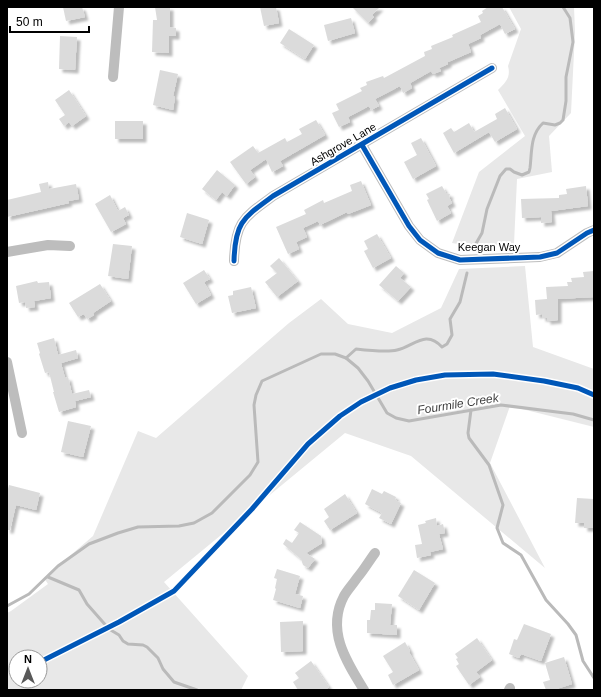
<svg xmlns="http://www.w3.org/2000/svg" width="601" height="697" viewBox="0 0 601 697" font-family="Helvetica,sans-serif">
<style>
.green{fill:#e8e8e8;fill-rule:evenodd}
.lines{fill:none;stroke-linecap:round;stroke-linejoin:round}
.stream{stroke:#bababa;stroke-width:3}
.building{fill:#dbdbdb;filter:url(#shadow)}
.minor{stroke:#bdbdbd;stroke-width:10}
.cycleway-casing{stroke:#fff;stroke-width:8}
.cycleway{stroke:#0057b8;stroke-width:5}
.labels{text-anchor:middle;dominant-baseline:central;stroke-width:4;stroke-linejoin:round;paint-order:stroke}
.street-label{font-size:11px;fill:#000;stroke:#fff}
.water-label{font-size:12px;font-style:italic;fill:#3d3d3d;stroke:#fff}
</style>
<defs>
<filter id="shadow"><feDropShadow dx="3.5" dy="3.5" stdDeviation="1" flood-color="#0004"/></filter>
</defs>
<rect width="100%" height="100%" fill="#fff"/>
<g class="green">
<path d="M509,7H574L575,32L571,113L549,136L552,172L517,179L514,244L471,246L452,243L479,172L525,136L498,90C506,82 511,77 508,66L521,29Z"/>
<path d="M525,266L533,347L594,369V427L510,406L490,463L545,568L411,456L345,433L164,582L248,676L241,690H7V613L11,611L48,584L44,578L93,536L138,431L156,438L289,323L321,299L348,324L392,333L441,308L459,269ZM16,657H40V681H16Z"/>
</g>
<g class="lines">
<g class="stream">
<path d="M474,247L482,233L487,209L500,176L506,169H510L514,172L522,175L529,172L530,168C532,152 530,135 543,123L555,125L560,123L563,120L566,101V77L573,42L570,18L563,7"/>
<path d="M346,358L356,349C365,350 389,352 397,350C414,346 426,329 442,347L447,344L452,335L450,319L460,302L467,273"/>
<polyline points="471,410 468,433 469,438 489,465 503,505 497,528 503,543 521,555 546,600 568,624 576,635 583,661 594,678"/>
<polyline points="48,577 79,590 87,604 109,629 119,635 123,641 128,644 143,645 147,647 158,658 163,669 174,682 197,690"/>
<polyline points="7,606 29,594 58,566 89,544 118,533 138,527 179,526 194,523 212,513 250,475 258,462 254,405 256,395 262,381 321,354 335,354 346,358 358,368 368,381 387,413 396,418 409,421 501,405 573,414 594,420"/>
</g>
</g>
<g class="building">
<polygon points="63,7 82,7 85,17 66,21"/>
<polygon points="155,7 170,7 170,27 176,28 176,36 169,36 169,53 152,52 153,20 157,20"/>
<polygon points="260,7 276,7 279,23 264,26"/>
<polygon points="352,7 380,7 372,15 374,17 368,23"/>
<polygon points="488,7 502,7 515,29 505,34 500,24 480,35 481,38 468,44 471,52 448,62 448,64 439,68 441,71 433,74 431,71 410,83 412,88 403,93 400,86 375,99 379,106 371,110 369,106 348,117 350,122 339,127 332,113 339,110 336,104 362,91 360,88 367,85 366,82 383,76 384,78 425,56 424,52 432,49 431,46 453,37 452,35 481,22 478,16 483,13 482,11"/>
<polygon points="351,18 355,33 328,41 324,25"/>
<polygon points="289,29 314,45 305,59 280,43"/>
<polygon points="60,36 77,37 75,70 59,69"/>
<polygon points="160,70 178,74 173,96 175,97 173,110 153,105"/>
<polygon points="69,90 86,116 72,126 69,122 64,126 59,119 65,115 55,100"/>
<polygon points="505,108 517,129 495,142 489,132 454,153 443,133 451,128 454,132 469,123 474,132 497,119 495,114"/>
<polygon points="316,120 325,135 280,161 283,166 272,172 266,159 250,170 255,177 246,184 230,162 253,146 258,153 285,138 287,142 302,134 299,129"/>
<rect x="115" y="121" width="28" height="18"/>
<polygon points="421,138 436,166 413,179 404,162 417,155 411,143"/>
<polygon points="217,170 235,185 227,196 222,192 216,200 202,189"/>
<polygon points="361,181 371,205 348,214 347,212 320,225 318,221 303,228 307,237 296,242 299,249 288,254 276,227 306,214 304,210 323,200 324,203 352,191 350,185"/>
<polygon points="48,182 49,189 76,184 79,199 68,201 69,203 7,217 7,200 41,192 39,184"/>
<polygon points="442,186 446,193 450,194 449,197 452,203 447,206 451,213 437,221 427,200 429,199 426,194"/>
<polygon points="586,186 588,206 551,211 552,222 541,223 541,217 522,218 521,199 559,198 559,195 567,194 566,189"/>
<polygon points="110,195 118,211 125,207 129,215 123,218 126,224 111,232 95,204"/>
<polygon points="187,213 209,220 202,244 180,237"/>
<polygon points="377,234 391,258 373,268 364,251 368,249 364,241"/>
<polygon points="113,244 132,246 128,279 108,276"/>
<polygon points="279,258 298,281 277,297 265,282 277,273 270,266"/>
<polygon points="396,266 404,273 400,278 411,287 398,301 379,285"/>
<polygon points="204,270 210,279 204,282 211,295 196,304 183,283"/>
<polygon points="594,271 594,297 558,299 558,320 547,321 547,318 542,318 542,314 536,315 535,300 547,299 546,287 568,286 567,282 572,282 571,278 584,277 583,272"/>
<polygon points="37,281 38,283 49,282 51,298 34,301 35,307 26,308 25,302 19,303 16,286"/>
<polygon points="100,284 111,301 93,313 94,315 87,319 84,314 78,317 69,303"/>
<polygon points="251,287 256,308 232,313 228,296 233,295 233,291"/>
<polygon points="54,338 58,355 76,350 78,358 61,363 65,378 68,377 72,394 89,390 91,397 75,401 76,407 59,412 53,392 54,392 49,372 45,373 39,354 40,353 37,343"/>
<polygon points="68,421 91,426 83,457 61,452"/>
<polygon points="9,485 40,493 36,510 16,505 10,530 7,530 7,493"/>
<polygon points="372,489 382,494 384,491 396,497 395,500 401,503 391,524 379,518 382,513 365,504"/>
<polygon points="345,494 357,513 330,530 324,521 329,517 324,509"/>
<polygon points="577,498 594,499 594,528 584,528 584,523 575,523"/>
<polygon points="436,518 437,526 443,524 445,533 439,534 443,549 430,552 431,555 417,558 415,545 422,544 418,525 426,523 425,521"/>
<polygon points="300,522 321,536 322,543 306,553 315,559 308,568 303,565 301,559 283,544 286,539 292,543 299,533 294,530"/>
<polygon points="277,569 300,576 295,594 303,596 300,608 273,600 276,589 275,588 277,579 274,578"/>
<polygon points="414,570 435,583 419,610 398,596"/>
<polygon points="375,603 392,604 390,625 397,625 397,635 367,633 367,620 370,620 371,610 375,610"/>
<polygon points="303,621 303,651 281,652 280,622"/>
<polygon points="524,624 551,634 541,661 521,654 519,658 509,654 514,639 517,640"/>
<polygon points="477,638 492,660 476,672 480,677 469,685 456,666 459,664 456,659 458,658 455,654"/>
<polygon points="405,642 410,651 409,652 419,670 393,685 388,675 393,672 383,656"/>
<polygon points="564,657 572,684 553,690 546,690 543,682 550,680 545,663"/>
<polygon points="311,661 329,687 325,690 298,690 293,682 299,678 295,673"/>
</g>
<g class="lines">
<g class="minor">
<polyline points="113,77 119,7"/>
<polyline points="362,145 409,226 420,240 438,253 460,260 540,257 557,253 587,233 594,230"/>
<polyline points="7,252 48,245 70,246"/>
<path d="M234,261C235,222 243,218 273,196L492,68"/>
<polyline points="7,362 22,433"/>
<path d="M364,690C346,661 326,630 344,596C348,589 353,584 357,578C364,570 369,561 375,553"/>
<polyline points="509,690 510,688"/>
</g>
<defs>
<g id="cycleway">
<polyline points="362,145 409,226 420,240 438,253 460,260 540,257 557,253 587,233 594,230"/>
<path d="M234,261C235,222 243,218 273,196L492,68"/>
<polyline points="40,662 119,622 174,591 252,509 308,444 340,416 361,402 390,388 416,380 445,375 493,374 544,381 578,388 594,395"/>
</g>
</defs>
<use href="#cycleway" class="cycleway-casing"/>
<use href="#cycleway" class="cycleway"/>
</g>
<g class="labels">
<g class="street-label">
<text transform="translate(343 144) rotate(-30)">Ashgrove Lane</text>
<text x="489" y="247">Keegan Way</text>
</g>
<g class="water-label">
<text transform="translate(458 404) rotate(-9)">Fourmile Creek</text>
</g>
</g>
<rect width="601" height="697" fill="none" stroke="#000000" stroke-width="16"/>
<g transform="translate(28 669)"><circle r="19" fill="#ffffff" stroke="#999999"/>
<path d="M0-3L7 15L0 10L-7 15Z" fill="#595959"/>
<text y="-6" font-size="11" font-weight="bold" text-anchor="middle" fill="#000000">N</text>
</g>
<path d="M10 26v6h79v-6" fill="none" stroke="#000000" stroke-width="2"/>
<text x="16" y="26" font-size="12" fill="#000000" stroke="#ffffff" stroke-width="3" paint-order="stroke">50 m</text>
</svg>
